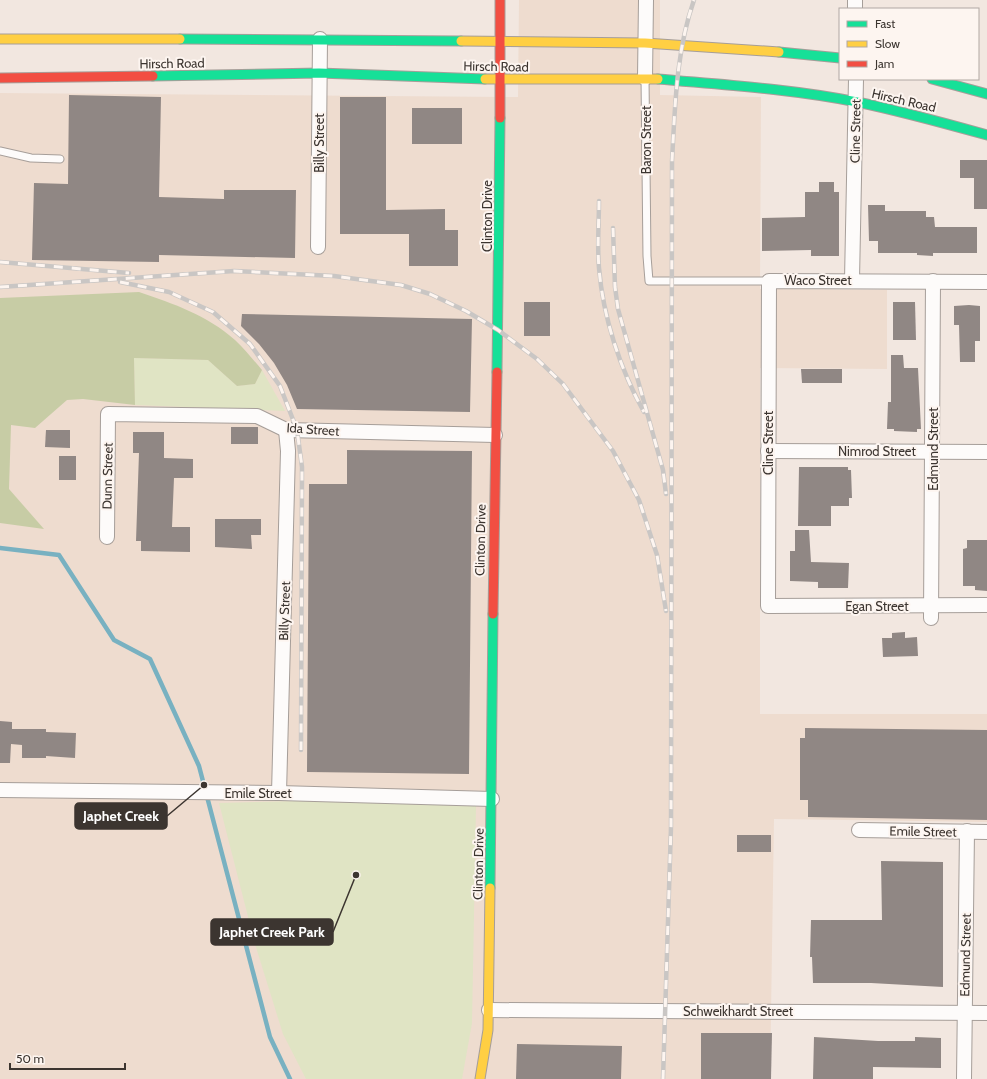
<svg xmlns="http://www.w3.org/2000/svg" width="987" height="1079" viewBox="0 0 987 1079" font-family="Cabin,sans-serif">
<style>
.built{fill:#eedccf}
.green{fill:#e0e4c4}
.forest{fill:#c7cca5}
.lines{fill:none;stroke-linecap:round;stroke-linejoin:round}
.stream{stroke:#78b1c1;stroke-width:4.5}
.building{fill:#908784}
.lane-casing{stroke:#a69e99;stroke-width:9}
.street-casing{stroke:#a69e99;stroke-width:16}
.fast-casing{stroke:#a69e99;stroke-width:11}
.slow-casing{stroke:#a69e99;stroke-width:11}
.jam-casing{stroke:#a69e99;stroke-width:11}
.lane{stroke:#fdfbfa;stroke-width:7}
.street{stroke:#fdfbfa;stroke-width:14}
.fast{stroke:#16e098;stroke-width:9}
.slow{stroke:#ffcf43;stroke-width:9}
.jam{stroke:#f24e42;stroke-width:9}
.rail-casing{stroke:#c9c6c4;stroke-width:4.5}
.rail{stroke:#fdf5f0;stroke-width:3;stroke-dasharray:9;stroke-linecap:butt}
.labels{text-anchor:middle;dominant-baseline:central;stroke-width:4;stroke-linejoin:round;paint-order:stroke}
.street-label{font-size:13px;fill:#3c3530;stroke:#fdf5f0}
.leader{fill:none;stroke:#3c3530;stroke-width:1.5}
.callout-dot{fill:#3c3530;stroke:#fdf5f0;stroke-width:1.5}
.callout{fill:#3c3530;stroke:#3c3530;stroke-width:1.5}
.callout-label{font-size:14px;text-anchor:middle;font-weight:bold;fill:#fff}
</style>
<rect width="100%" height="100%" fill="#f2e7e0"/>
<polygon class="built" points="519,0 660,0 660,95 761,97 760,289 887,290 887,369 760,368 760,714 987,714 987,822 774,819 770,1079 0,1079 0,93 518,97"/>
<g class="green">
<polygon points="134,358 208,360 237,386 255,384 262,370 285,411 135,405"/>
<polygon points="297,801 476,806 472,1023 462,1079 306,1079 283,1034 255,944 219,803"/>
</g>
<path class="forest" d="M139,292C174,304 207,315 235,340C245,349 254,361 262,370L255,384L237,386L208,360L134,358L135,405L83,399L67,400L35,428L11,425L9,489L44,529L0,523V298Z"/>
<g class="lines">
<polyline class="stream" points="0,548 59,555 114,640 150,659 199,766 270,1037 290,1079"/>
</g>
<g class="building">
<polygon points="69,95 161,97 159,197 224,199 224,190 296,190 295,258 159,255 159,262 32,260 34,183 68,184"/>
<polygon points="340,97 386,97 386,210 445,209 445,230 458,230 458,266 409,266 409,234 340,234"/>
<rect x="412" y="108" width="50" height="36"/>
<polygon points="960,160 987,160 987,209 974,209 974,178 960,178"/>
<polygon points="819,182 834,182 834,192 839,192 839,256 811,256 811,250 762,251 762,218 805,217 805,192 819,192"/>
<polygon points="868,205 885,205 885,211 926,211 926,217 934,217 935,227 977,227 977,253 933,253 933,256 917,255 917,253 878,253 878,241 869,241"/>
<rect x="524" y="302" width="26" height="34"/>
<polygon points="893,302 915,302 916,340 893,340"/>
<polygon points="969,305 980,306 980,341 975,341 975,362 960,362 959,325 954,325 954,306"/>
<polygon points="242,314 472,319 470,412 297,409 287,385 274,363 259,344 241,326"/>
<polygon points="891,355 903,355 904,368 918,368 921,429 917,429 917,432 894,431 894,429 887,429 888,402 891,402"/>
<polygon points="801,369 842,369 842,383 802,383"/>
<rect x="231" y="427" width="27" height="17"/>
<polygon points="46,430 70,430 70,448 45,447"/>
<polygon points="133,432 164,432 164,458 193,459 193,478 174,478 172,527 190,527 190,552 141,551 141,541 136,541 139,453 133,453"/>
<polygon points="347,450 472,451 469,774 307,772 309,484 347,484"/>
<rect x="59" y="456" width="17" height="24"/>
<polygon points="799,467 848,467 848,470 851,470 852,498 849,498 849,506 831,506 831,526 798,526"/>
<polygon points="215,519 261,519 261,535 251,535 252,549 215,547"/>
<polygon points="795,530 809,530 811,562 849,563 848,588 818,588 818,582 790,581 790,551 795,551"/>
<polygon points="967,540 987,540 987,591 975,590 975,586 963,586 963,549 967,548"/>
<polygon points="905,632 905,638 917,637 918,656 883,657 882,638 892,638 892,633"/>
<polygon points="0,721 12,722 12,729 46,729 46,732 76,733 75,758 46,756 46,758 22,758 22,745 11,744 10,763 0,763"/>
<polygon points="805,728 987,730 987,820 808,817 808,800 800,800 800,738 805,738"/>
<rect x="737" y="835" width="34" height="17"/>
<polygon points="881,861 943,862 943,987 871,983 813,983 812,957 810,957 811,920 882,920"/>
<polygon points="701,1033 772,1033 771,1079 701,1079"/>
<polygon points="814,1037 878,1041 915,1041 915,1037 941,1038 941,1068 873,1067 873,1079 813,1079"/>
<polygon points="517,1044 622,1046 621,1079 516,1079"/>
</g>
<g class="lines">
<defs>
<g id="lane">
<polyline points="645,78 647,256 649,281 769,281"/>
<polyline points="0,151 31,158 60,159"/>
</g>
<g id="street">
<polyline points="855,0 855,9"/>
<polyline points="645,78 646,0"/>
<polyline points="318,247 320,39"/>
<polyline points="852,280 856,79"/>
<polyline points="987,282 769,281 768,606 987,605"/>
<polyline points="768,451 987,452"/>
<polyline points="107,537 108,414 257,416 286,430 495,435"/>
<polyline points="931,618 933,281"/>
<polyline points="0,790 279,793 492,799"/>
<polyline points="279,793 288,451 286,430"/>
<polyline points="859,830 987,832"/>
<polyline points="489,1010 987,1013"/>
<polyline points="964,1079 967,831"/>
</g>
<g id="fast">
<polyline points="180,39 461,41"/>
<polyline points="779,52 840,58"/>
<polyline points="153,76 319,73 485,79"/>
<path d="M658,79C725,85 792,89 857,102C901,111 944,123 987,135"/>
<polyline points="932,79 987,94"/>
<polyline points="497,372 500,118"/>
<polyline points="490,888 493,614"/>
</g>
<g id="slow">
<polyline points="0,39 180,39"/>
<polyline points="461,41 645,43 779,52"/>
<polyline points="485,79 658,79"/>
<polyline points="480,1079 488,1030 490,888"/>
</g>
<g id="jam">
<polyline points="0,78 153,76"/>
<polyline points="500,118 500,0"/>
<polyline points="493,614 497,372"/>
</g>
</defs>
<use href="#lane" class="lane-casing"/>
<use href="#street" class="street-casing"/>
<use href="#fast" class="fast-casing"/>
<use href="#slow" class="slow-casing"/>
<use href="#jam" class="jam-casing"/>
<use href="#lane" class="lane"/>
<use href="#street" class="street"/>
<use href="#fast" class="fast"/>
<use href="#slow" class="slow"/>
<use href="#jam" class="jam"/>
<defs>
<g id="rail">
<path d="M599,201C599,223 597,246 599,268C603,317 620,369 644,412"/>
<polyline points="613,228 615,287 618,309 663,470 666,494"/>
<polyline points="0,262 129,273"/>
<polyline points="120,282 169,292 213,312 250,344 280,386 297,430 302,467 301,750"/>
<polyline points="0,287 234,271 334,276 401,285 430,294 466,311 498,330 537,359 563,384 613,451 639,500 657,555 666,611"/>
<path d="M663,1079L671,827L672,161C675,107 676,51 694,0"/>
</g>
</defs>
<use href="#rail" class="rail-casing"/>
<use href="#rail" class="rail"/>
</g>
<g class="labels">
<g class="street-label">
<text transform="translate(172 63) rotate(-1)">Hirsch Road</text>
<text transform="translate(496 66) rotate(1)">Hirsch Road</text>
<text transform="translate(904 100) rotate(13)">Hirsch Road</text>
<text transform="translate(855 131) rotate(-89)">Cline Street</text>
<text transform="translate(646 140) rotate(-90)">Baron Street</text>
<text transform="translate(319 143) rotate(-90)">Billy Street</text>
<text transform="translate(487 216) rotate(-90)">Clinton Drive</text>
<text x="818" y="280">Waco Street</text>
<text transform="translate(313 429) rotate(4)">Ida Street</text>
<text transform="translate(768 443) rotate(-90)">Cline Street</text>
<text transform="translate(933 449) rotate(-90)">Edmund Street</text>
<text x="877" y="451">Nimrod Street</text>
<text transform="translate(107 476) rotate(-89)">Dunn Street</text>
<text transform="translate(480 540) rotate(-89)">Clinton Drive</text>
<text x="877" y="606">Egan Street</text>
<text transform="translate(284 611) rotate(-88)">Billy Street</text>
<text x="258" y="793">Emile Street</text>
<text transform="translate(923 831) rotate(1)">Emile Street</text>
<text transform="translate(478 864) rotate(-89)">Clinton Drive</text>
<text transform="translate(965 955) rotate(-89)">Edmund Street</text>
<text x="738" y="1011">Schweikhardt Street</text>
</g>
</g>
<path class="leader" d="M204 785L167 816M356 875L333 932"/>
<g class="callout-dot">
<circle cx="204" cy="785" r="4"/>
<circle cx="356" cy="875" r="4"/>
</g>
<g class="callout">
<rect x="75" y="803" width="92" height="26" rx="4"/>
<rect x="211" y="919" width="122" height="26" rx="4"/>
</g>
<g class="callout-label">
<text x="121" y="821">Japhet Creek</text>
<text x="272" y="937">Japhet Creek Park</text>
</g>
<rect x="839" y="8" width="140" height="72" fill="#fdf5f0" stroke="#b0a8a3"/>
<rect x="847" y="21" width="20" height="6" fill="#16e098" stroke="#b0a8a3"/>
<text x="875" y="28" font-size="12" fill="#3c3530">Fast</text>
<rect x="847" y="41" width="20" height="6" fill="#ffcf43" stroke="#b0a8a3"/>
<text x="875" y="48" font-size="12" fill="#3c3530">Slow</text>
<rect x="847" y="61" width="20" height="6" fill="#f24e42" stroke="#b0a8a3"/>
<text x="875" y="68" font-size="12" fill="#3c3530">Jam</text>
<path d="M10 1063v6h115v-6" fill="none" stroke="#3c3530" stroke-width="2"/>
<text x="16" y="1063" font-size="12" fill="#3c3530" stroke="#fdf5f0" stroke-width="3" paint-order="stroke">50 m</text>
</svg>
